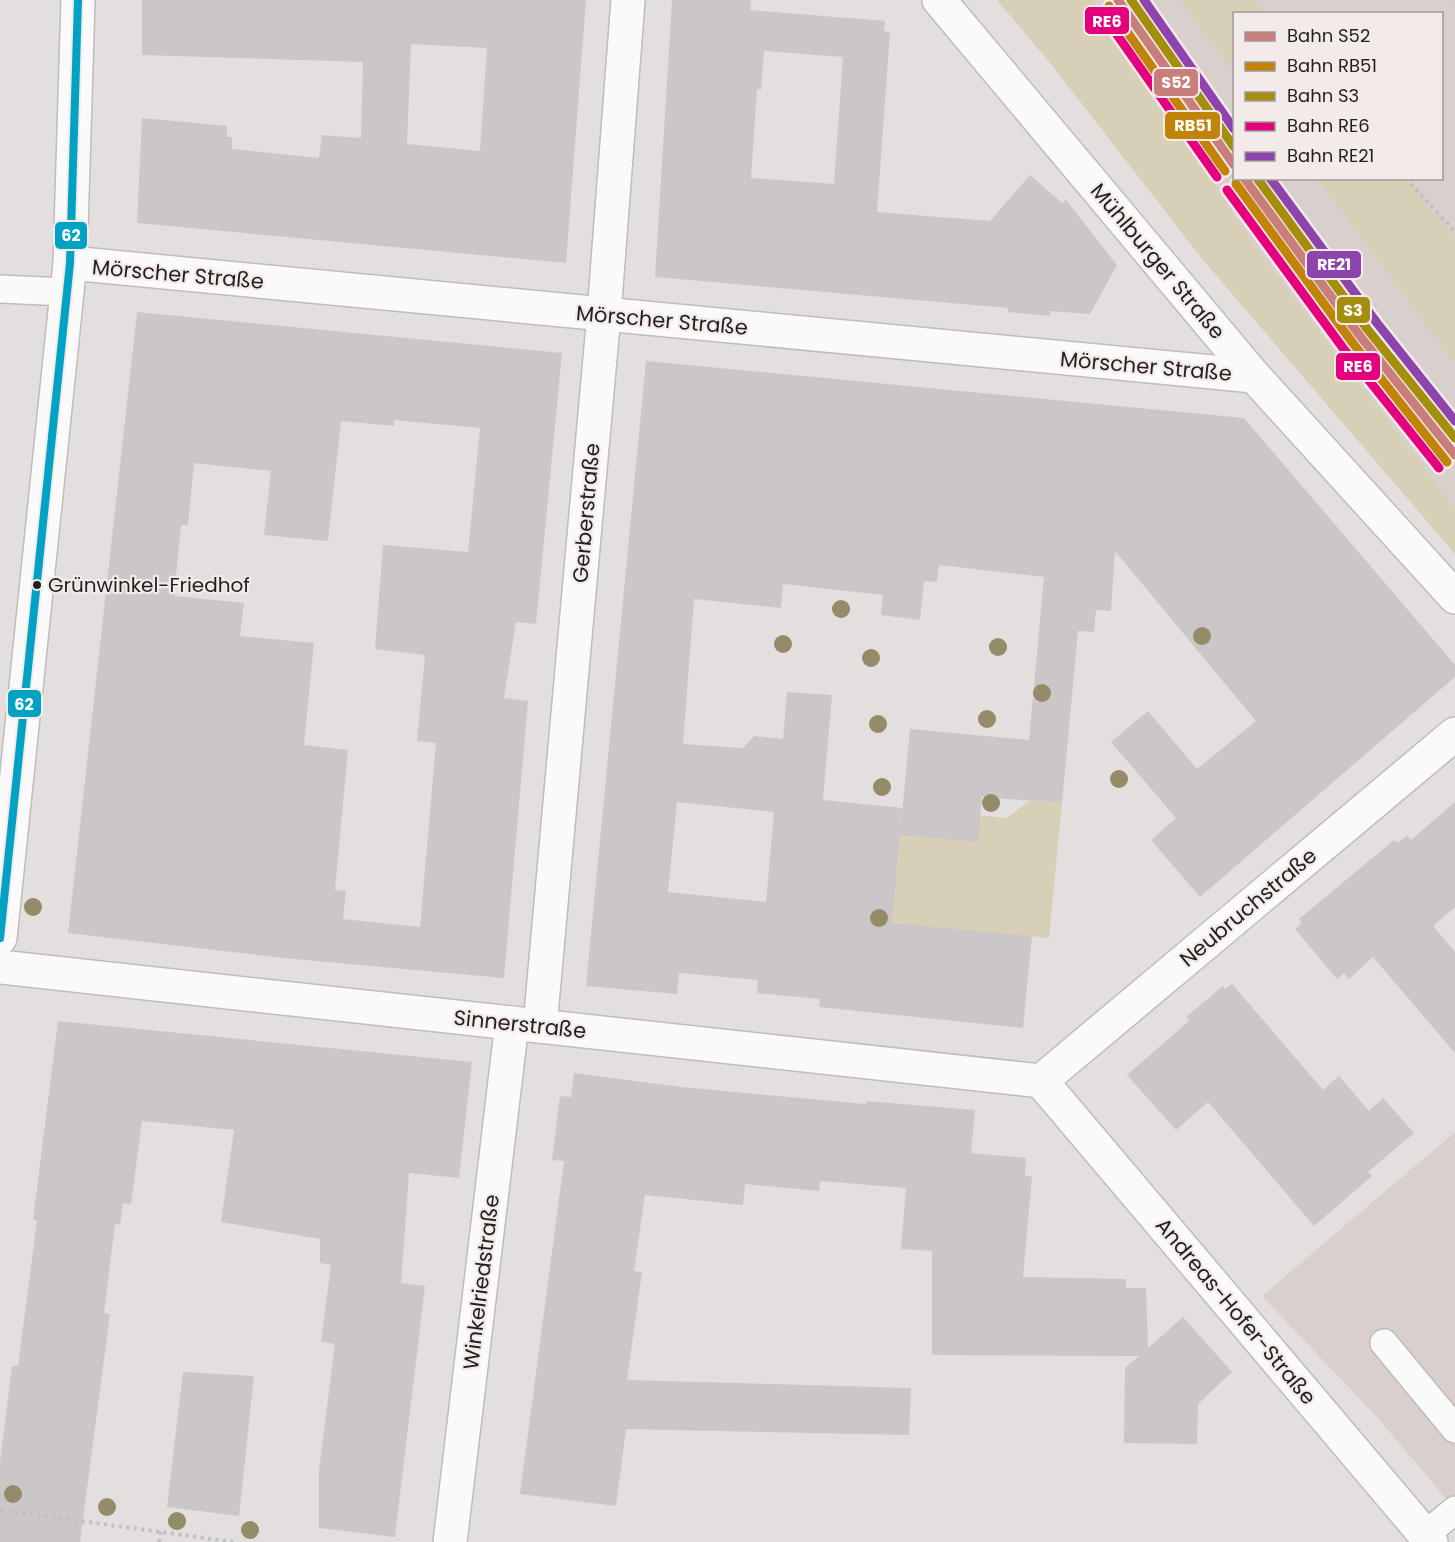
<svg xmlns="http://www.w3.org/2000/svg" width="1455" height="1542" viewBox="0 0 1455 1542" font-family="Poppins,sans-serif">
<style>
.built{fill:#d9cfcd;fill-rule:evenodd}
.green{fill:#d7cfb6}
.building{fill:#cbc7c8;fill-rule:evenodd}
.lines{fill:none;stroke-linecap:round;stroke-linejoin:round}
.lane-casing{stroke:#bfbcbb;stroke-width:30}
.street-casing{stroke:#bfbcbb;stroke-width:36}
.secondary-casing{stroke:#bfbcbb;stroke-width:36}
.path{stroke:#c0c0bf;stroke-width:4;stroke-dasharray:3 4.5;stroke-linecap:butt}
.lane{stroke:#fbfafa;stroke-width:27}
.street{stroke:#fbfafa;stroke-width:33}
.secondary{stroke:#fbfafa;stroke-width:33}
.rail{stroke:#cfcdcd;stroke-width:4.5;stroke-dasharray:3 6;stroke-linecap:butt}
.bus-1-casing{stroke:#f3ebe9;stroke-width:12}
.bus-1{stroke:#02a2c5;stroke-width:8}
.rail-1-casing{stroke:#f3ebe9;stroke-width:14}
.rail-2-casing{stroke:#f3ebe9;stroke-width:14}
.rail-3-casing{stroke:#f3ebe9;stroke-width:14}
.rail-4-casing{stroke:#f3ebe9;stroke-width:14}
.rail-5-casing{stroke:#f3ebe9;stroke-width:14}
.rail-1{stroke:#ca7e7c;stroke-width:9}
.rail-2{stroke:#c28408;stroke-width:9}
.rail-3{stroke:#a58e0e;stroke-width:9}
.rail-4{stroke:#e5007d;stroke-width:9}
.rail-5{stroke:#8e44ad;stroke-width:9}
.tree{fill:#948b68}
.bus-dot{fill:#221f1e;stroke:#f3ebe9;stroke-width:2}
.labels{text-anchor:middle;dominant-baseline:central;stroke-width:4.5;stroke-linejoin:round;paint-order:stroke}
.bus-label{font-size:20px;fill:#221f1e;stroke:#f3ebe9;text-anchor:start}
.street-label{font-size:21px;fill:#221f1e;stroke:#f3ebe9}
.line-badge{stroke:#f3ebe9;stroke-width:2}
.badge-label{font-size:16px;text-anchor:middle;font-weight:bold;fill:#fff}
</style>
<rect width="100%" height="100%" fill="#e3dfde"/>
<g class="built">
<path d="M1094,0H1455V508L1257,250ZM1234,14H1442V178H1234Z"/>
<polygon points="1455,1132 1455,1509 1376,1416 1262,1296"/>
</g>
<g class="green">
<polygon points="997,0 1094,0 1257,250 1455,508 1455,554 1203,260 1051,64"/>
<polygon points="1180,0 1254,0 1265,13 1234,14 1234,72"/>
<polygon points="1317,179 1405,179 1455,238 1455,364"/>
<polygon points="1029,801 1062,803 1049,938 988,932 890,933 902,808 1007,818"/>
</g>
<g class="building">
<path d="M142,0H586L566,263L137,223L142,118L227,126V137H232V149L319,158L322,135L361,138L363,62L142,55ZM411,44L487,48L480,151L407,144Z"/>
<path d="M672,0H751L750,10L885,21L884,31L890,32L877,212L990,221L1030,175L1062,203L1066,200L1117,265L1090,314L1050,311V316L1008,312V308L655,277ZM764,51L843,57L834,184L751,178L757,89L761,90Z"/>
<path d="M137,312L562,353L536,624L516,622L504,698L528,701L504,978L283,958L68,933ZM394,420L480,428L468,552L383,545L375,649L425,655L417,741L436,743L420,927L343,919L346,891L335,890L348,750L304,745L314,643L240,636L244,603L174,596L181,525H188L194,463L271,471L264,535L328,541L341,421L394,426Z"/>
<path d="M646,361L1244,418L1455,665V677L1200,897L1151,840L1176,818L1111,742L1148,711L1197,769L1256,721L1115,551L1111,611L1096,610L1094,632L1078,631L1062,803L982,797L978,842L900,835L910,729L1029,740L1044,577L939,565L937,582L924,581L920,620L881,615L883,595L783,584L781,608L694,599L683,744L743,748L754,736L783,739L787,692L832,695L823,800L902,808L892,923L1032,936L1023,1028L819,1007L820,999L757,993L758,980L679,973L677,994L586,986ZM677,802L774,812L766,902L668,892Z"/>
<polygon points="1455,802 1455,907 1433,926 1455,952 1455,1053 1373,957 1349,979 1344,973 1337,979 1295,929 1302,923 1299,919 1394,840 1398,843 1407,835 1411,840"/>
<polygon points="1232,984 1323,1090 1339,1076 1369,1111 1383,1098 1414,1133 1368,1172 1372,1176 1314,1226 1208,1102 1176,1130 1127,1075 1189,1021 1186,1017 1223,986 1225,989"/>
<polygon points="58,1021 472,1062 459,1178 409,1173 401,1283 425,1286 395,1537 319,1528 319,1470 335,1344 321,1342 331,1265 320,1263 320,1239 221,1222 234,1130 142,1121 131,1204 123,1203 120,1225 115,1224 104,1313 110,1314 80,1542 0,1542 0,1462 12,1366 18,1366 37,1221 33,1220"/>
<polygon points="574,1073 681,1087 866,1104 866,1101 975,1110 971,1153 1026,1158 1025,1176 1032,1176 1023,1277 1126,1279 1126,1288 1146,1288 1148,1348 1183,1317 1232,1372 1198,1404 1197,1444 1124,1443 1125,1368 1139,1356 932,1355 932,1251 901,1249 906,1188 820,1181 819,1191 745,1184 743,1205 645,1195 634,1271 642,1272 627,1380 911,1388 909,1435 626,1429 616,1506 520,1494 564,1161 552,1160 560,1096 571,1097"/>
<polygon points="183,1372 254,1376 239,1516 167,1507"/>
</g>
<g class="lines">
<defs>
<g id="lane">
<polyline points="0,289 66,292"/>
<polyline points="1384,1343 1455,1429"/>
<polyline points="1425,1535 1455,1510"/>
</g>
<g id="street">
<polyline points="939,0 1254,376 1455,597"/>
<polyline points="70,263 1254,376"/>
<polyline points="0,967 1041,1081"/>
<polyline points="540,1026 604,314 628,0"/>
<polyline points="1041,1081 1431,1542"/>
<polyline points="1041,1081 1455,734"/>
<polyline points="450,1542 512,1023"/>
</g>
<polyline id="secondary" points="0,938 70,263 78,0"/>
</defs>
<use href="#lane" class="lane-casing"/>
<use href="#street" class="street-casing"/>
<use href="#secondary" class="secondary-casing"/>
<g class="path">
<polyline points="1406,178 1455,232"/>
<polyline points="0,1510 234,1542"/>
<polyline points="159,1542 161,1532"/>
</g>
<use href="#lane" class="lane"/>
<use href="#street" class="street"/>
<use href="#secondary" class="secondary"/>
<polyline class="rail" points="1451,0 1455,4"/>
<defs>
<polyline id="bus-1" points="0,938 70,263 78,0"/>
</defs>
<use href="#bus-1" class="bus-1-casing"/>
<use href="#bus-1" class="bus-1"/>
<defs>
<g id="rail-1">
<polyline points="1118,0 1234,165"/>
<polyline points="1244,178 1360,336 1455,455"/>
</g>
<g id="rail-2">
<polyline points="1109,6 1225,171"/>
<polyline points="1236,184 1352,342 1447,462"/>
</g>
<g id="rail-3">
<polyline points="1131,0 1234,147"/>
<polyline points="1257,178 1368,330 1455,438"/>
</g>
<g id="rail-4">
<polyline points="1101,12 1217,177"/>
<polyline points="1227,190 1343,348 1439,468"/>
</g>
<g id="rail-5">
<polyline points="1144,0 1234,129"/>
<polyline points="1270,178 1377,323 1455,421"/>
</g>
</defs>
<use href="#rail-1" class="rail-1-casing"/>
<use href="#rail-2" class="rail-2-casing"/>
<use href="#rail-3" class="rail-3-casing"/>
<use href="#rail-4" class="rail-4-casing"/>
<use href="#rail-5" class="rail-5-casing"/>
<use href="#rail-1" class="rail-1"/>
<use href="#rail-2" class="rail-2"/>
<use href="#rail-3" class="rail-3"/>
<use href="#rail-4" class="rail-4"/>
<use href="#rail-5" class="rail-5"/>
</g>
<g class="tree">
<circle cx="841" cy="609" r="9"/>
<circle cx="1202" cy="636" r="9"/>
<circle cx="783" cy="644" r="9"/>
<circle cx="998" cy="647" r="9"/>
<circle cx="871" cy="658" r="9"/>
<circle cx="1042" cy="693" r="9"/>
<circle cx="987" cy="719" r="9"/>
<circle cx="878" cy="724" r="9"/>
<circle cx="1119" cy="779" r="9"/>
<circle cx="882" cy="787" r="9"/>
<circle cx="991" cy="803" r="9"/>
<circle cx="33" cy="907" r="9"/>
<circle cx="879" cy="918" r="9"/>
<circle cx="13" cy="1494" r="9"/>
<circle cx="107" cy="1507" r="9"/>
<circle cx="177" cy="1521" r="9"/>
<circle cx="250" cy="1530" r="9"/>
</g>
<circle class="bus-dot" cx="37" cy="585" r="5"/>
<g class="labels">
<g class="bus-label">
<text x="48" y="585">Grünwinkel-Friedhof</text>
</g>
<g class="street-label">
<text transform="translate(1158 261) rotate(50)">Mühlburger Straße</text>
<text transform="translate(178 274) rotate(5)">Mörscher Straße</text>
<text transform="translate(662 320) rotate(5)">Mörscher Straße</text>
<text transform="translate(1146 366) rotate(5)">Mörscher Straße</text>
<text transform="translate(586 513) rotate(-85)">Gerberstraße</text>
<text transform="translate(1248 907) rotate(-40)">Neubruchstraße</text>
<text transform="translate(520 1024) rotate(6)">Sinnerstraße</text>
<text transform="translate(481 1282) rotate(-83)">Winkelriedstraße</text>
<text transform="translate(1236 1311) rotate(50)">Andreas-Hofer-Straße</text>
</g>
</g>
<g class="line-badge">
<rect x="1084" y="6" width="46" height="29" rx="6" fill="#e5007d"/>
<rect x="1153" y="68" width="46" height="29" rx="6" fill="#ca7e7c"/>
<rect x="1164" y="111" width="57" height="29" rx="6" fill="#c28408"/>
<rect x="54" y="221" width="34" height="29" rx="6" fill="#02a2c5"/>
<rect x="1306" y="250" width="56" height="29" rx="6" fill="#8e44ad"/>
<rect x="1336" y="296" width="35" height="28" rx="6" fill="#a58e0e"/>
<rect x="1335" y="352" width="46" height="29" rx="6" fill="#e5007d"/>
<rect x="7" y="689" width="35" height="29" rx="6" fill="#02a2c5"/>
</g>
<g class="badge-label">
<text x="1107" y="27">RE6</text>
<text x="1176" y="88">S52</text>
<text x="1193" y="131">RB51</text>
<text x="71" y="241">62</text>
<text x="1334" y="270">RE21</text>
<text x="1353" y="316">S3</text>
<text x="1358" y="372">RE6</text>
<text x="24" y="710">62</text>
</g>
<rect x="1233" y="12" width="210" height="168" fill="#f3ebe9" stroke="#9f9998" stroke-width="1.5"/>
<rect x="1245" y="32" width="30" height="9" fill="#ca7e7c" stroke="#9f9998" stroke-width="1.5"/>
<text x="1287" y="42" font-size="18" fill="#221f1e">Bahn S52</text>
<rect x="1245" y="62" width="30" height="9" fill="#c28408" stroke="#9f9998" stroke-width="1.5"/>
<text x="1287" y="72" font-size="18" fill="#221f1e">Bahn RB51</text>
<rect x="1245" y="92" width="30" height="9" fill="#a58e0e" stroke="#9f9998" stroke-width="1.5"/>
<text x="1287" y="102" font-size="18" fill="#221f1e">Bahn S3</text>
<rect x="1245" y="122" width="30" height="9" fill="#e5007d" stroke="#9f9998" stroke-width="1.5"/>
<text x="1287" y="132" font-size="18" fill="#221f1e">Bahn RE6</text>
<rect x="1245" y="152" width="30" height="9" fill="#8e44ad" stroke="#9f9998" stroke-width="1.5"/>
<text x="1287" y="162" font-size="18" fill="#221f1e">Bahn RE21</text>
</svg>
